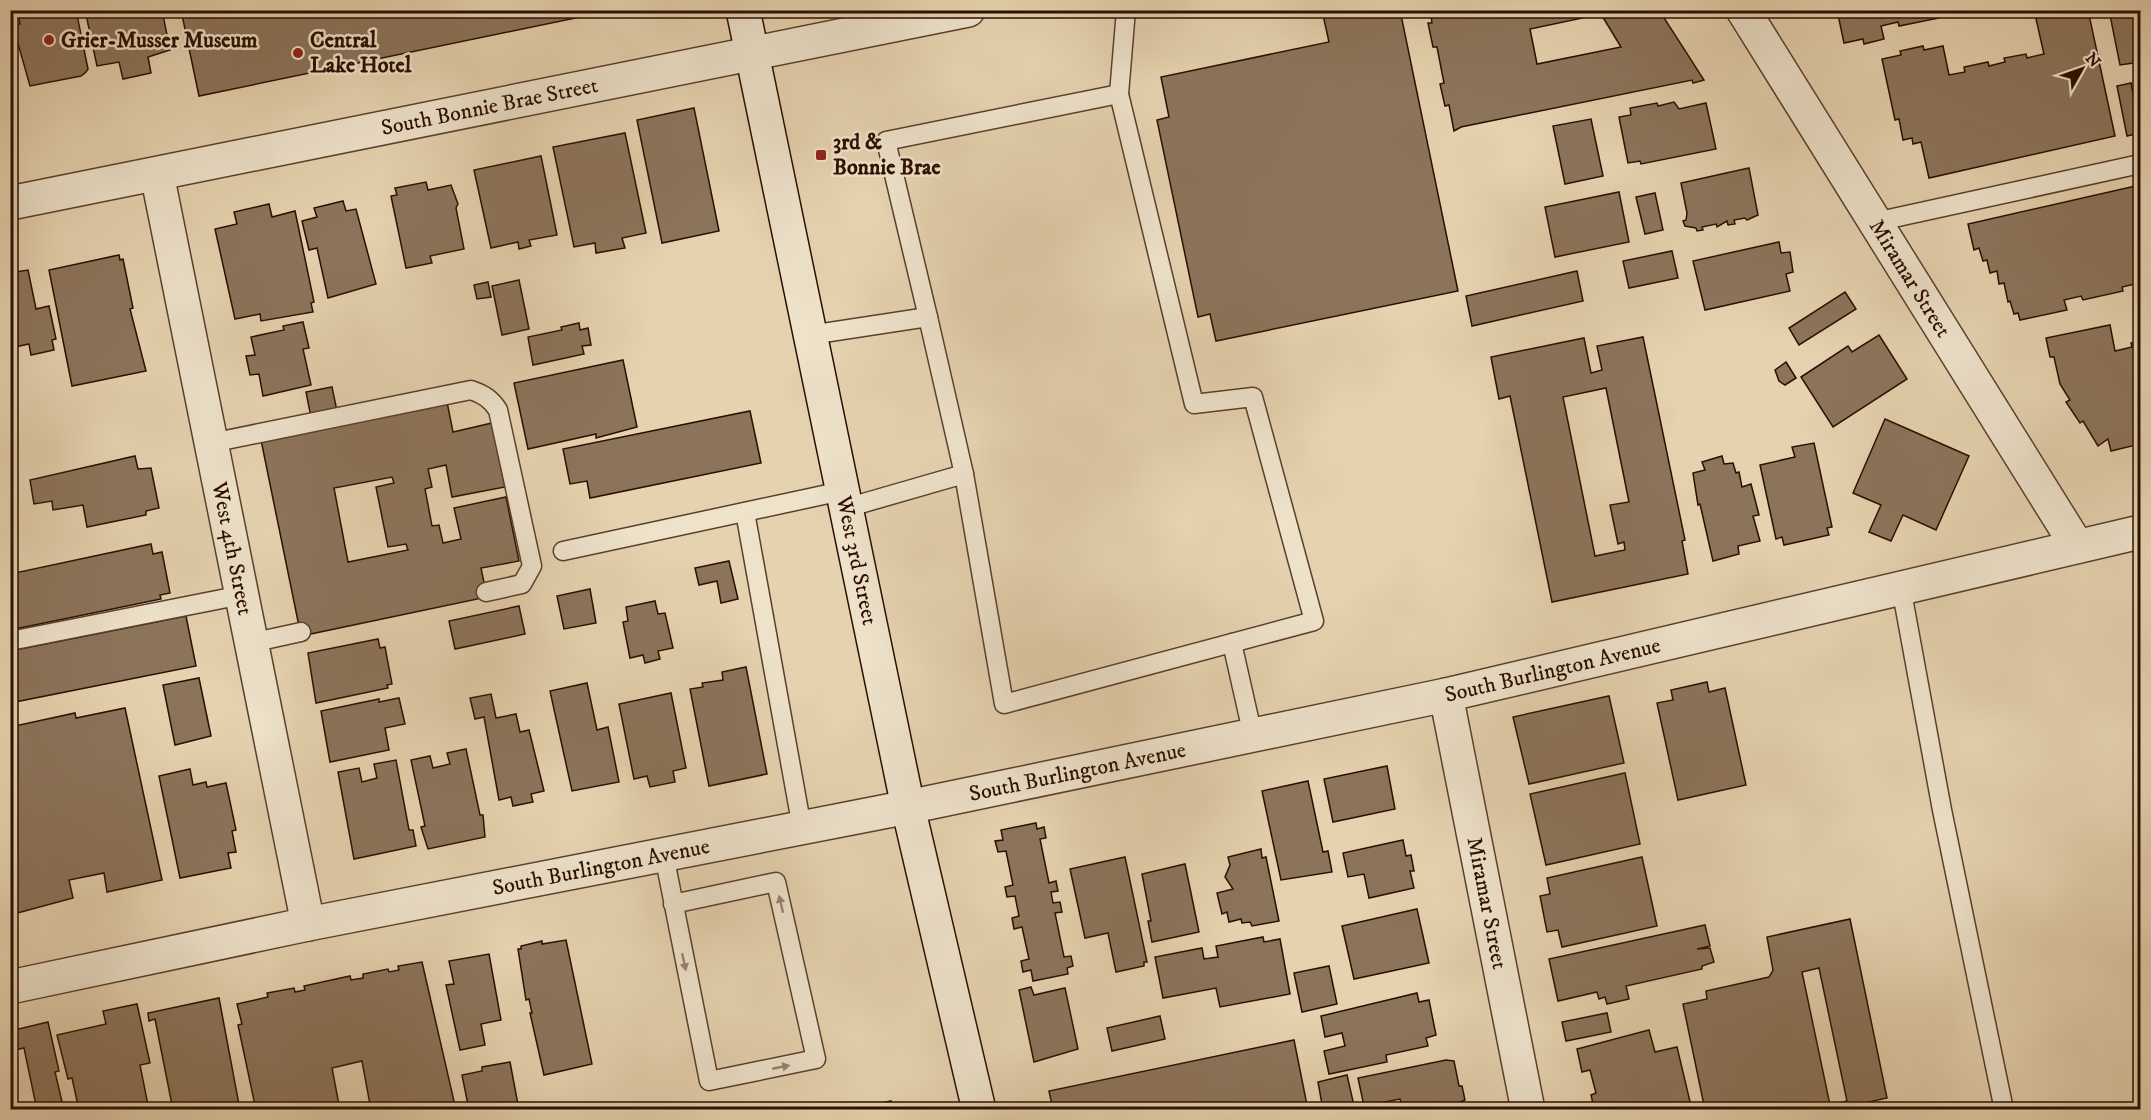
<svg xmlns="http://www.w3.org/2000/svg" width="2151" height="1120" viewBox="0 0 2151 1120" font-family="'IM FELL DW Pica',serif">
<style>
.building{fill:#8c745b;stroke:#2b0e00;stroke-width:1.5;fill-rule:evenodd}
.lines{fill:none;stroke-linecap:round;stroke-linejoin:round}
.service-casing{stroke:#5a3f2c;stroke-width:21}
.minor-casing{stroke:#5a3f2c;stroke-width:36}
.tertiary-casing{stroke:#5a3f2c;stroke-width:36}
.secondary-casing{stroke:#2b0e00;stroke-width:36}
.service{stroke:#eee2cb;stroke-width:18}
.minor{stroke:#eee2cb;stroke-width:33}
.tertiary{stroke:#eee2cb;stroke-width:33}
.secondary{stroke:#eee2cb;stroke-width:33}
.oneway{fill:#968370}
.poi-dot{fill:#8f2418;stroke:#eee2cb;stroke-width:2}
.labels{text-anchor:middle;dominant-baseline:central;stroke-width:5;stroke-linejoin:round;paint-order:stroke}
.poi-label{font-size:22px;font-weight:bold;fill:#2b0e00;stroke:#eee2cb;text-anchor:start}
.street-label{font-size:22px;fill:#2b0e00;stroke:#eee2cb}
</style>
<rect width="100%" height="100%" fill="#e5d2af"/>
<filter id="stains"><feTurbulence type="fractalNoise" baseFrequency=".00333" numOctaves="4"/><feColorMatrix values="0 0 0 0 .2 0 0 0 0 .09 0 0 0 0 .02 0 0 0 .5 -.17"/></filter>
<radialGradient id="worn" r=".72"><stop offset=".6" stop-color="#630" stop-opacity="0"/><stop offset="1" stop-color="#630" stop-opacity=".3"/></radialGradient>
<g class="building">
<polygon points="17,10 76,10 88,69 86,72 81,76 30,86 13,26 20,24"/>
<polygon points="85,10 162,10 170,50 148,57 151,73 123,79 119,62 97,66"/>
<polygon points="181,10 614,10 199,96"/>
<polygon points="1343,10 1400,10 1458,291 1216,341 1210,314 1198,317 1157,120 1169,117 1161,77 1329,42 1323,15"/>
<path d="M1430,10H1659L1704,80L1693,83L1692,80L1461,127L1454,131L1449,105L1445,106L1440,84L1444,83L1437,47H1433L1428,23H1432ZM1601,14L1621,47L1537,64L1530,29Z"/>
<polygon points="1837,10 1956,10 1938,14 1939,18 1899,26 1898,22 1881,26 1884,39 1864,44 1863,39 1844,43"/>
<polygon points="2034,10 2088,10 2115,136 1929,178 1921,142 1913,144 1912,138 1903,140 1899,119 1895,120 1882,59 1901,55 1900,51 1923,46 1924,50 1943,46 1949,75 1965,72 1964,67 1988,62 1989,66 2005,62 2004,58 2026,54 2027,58 2044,54"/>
<polygon points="2109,10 2140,10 2140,62 2120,65"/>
<polygon points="2131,83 2134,98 2140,96 2140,133 2127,136 2117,86"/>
<polygon points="1674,102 1679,109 1706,103 1716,149 1641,164 1640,161 1628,163 1619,117 1631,115 1630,108 1657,103 1658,106"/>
<polygon points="694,108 719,231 662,243 637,120"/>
<polygon points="1591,119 1603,176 1565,184 1553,126"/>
<polygon points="625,133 646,233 622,238 625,248 596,253 595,243 574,247 553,147"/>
<polygon points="541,156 557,235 529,240 531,246 519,249 518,242 491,248 474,170"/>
<polygon points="1749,168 1758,215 1747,220 1745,218 1734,220 1735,224 1728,225 1727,221 1717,227 1716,224 1702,227 1703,230 1697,231 1696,228 1685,226 1683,221 1686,220 1687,213 1681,183"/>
<polygon points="426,182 428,190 451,185 458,204 456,208 464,249 430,256 432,263 406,268 391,196 397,195 395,188"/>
<polygon points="2140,185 2140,288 2139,283 2122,287 2123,291 2083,300 2081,296 2064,300 2067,310 2020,320 2018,313 2014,314 2010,301 2008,302 2004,283 1999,284 1997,271 1990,273 1987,260 1983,261 1979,248 1974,250 1968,224"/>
<polygon points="1619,192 1629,242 1555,257 1545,207"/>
<polygon points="1655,193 1663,230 1645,234 1636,197"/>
<polygon points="343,201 346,211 356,209 376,284 328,298 317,248 309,250 302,221 317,217 314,208"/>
<polygon points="269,204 272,217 295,211 314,302 311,303 313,312 261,321 260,314 235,319 215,229 237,224 234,212"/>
<polygon points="1779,242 1781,253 1790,252 1793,272 1786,274 1790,291 1705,310 1693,261"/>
<polygon points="1672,251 1678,278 1629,288 1623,261"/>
<polygon points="119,255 120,260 123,259 133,308 130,309 146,371 72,386 49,270"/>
<polygon points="28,270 36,309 49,306 56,339 52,340 54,350 31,355 29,344 10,348 10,273"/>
<polygon points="1577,271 1583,301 1472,326 1466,296"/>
<polygon points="519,280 529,329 502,335 492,286"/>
<polygon points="488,282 491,297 477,299 474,285"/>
<polygon points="1845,292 1856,309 1799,345 1789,328"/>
<polygon points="303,322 309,348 303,349 311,385 263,396 259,374 250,375 246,356 255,355 251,337 284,330 283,326"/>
<polygon points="579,323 580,330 588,328 591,345 582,346 584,354 533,365 528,337 562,330 561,327"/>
<polygon points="2110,325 2115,351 2132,347 2131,343 2140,341 2140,444 2111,451 2108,439 2098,446 2083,421 2080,423 2066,402 2070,400 2060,384 2054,357 2050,357 2046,338"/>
<polygon points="1879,335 1907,379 1833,427 1801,377 1848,346 1852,352"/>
<path d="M1643,337L1685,540L1682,541L1688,574L1552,602L1510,396L1499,399L1491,357L1584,338L1591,373L1602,370L1597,346ZM1606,388L1629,502L1610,505L1618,544L1624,542L1625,550L1595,556L1563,397Z"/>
<polygon points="623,360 637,427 596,438 596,434 528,449 514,383"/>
<polygon points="1786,362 1796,378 1785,385 1779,381 1775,370"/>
<polygon points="332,387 337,411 311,417 306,392"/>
<path d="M447,402L453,432L492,423L505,487L452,497L446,465L428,469L432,487L425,489L432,526L439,525L443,543L461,539L454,508L506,497L519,561L481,568L487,597L301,636L261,440ZM392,477L394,483L376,487L388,547L406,544L408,550L348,562L334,488Z"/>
<polygon points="750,411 761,463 590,498 587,481 570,484 563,449"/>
<polygon points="1885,419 1969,456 1936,530 1903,515 1891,541 1869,532 1881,505 1853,493"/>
<polygon points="1814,443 1832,527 1827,528 1829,535 1784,545 1782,537 1776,539 1760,465 1795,457 1792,447"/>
<polygon points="135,456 138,469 151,468 159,508 146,511 146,515 87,527 83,505 53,510 52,501 34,504 30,480"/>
<polygon points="1722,456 1724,464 1733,463 1736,473 1739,472 1742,487 1751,484 1759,515 1753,516 1760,541 1738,546 1739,554 1713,561 1700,504 1698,505 1693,473 1705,470 1702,462"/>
<polygon points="151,544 153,554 162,552 170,593 160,595 161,599 10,630 10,574"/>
<polygon points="729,561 738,599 721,603 717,581 699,585 695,568"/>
<polygon points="590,589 596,623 564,629 557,596"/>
<polygon points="655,601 658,614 665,613 673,648 658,651 660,659 645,663 643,655 630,658 623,622 628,621 626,607"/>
<polygon points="519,606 525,634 455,649 449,621"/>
<polygon points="186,616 196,666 10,703 10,651"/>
<polygon points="378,639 380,648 385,647 392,684 387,685 388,688 316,703 308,653"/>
<polygon points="746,667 767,774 709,786 690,689 703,687 702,683 723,680 722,672"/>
<polygon points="199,678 211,736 175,745 163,685"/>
<polygon points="1707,682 1709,692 1725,688 1746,785 1678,800 1657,703 1673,700 1671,690"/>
<polygon points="587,683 597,730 608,727 619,782 572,791 550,691"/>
<polygon points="671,693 686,768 673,771 675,782 650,787 647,776 634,779 619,704"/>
<polygon points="491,694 496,718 516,714 520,732 529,730 544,791 531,794 533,802 513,806 511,797 499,800 484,717 475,719 470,698"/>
<polygon points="1609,696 1624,763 1529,784 1513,717"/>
<polygon points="399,698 405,724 385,728 389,750 330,762 321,711 379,699 379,702"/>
<polygon points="125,708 162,880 107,892 104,873 69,880 73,898 10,915 10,727 75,713 76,718"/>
<polygon points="466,749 480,815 483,815 485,837 428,849 421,827 425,826 411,760 430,756 433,768 450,764 447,753"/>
<polygon points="396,760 409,830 413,830 416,846 354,859 338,772 359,768 362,782 377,778 374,764"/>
<polygon points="1387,766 1395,809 1333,822 1324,779"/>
<polygon points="190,769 193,785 206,782 207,787 226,783 236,830 232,831 236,852 228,853 231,868 180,878 159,776"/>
<polygon points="1625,773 1640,844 1546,865 1530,794"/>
<polygon points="1308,781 1323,852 1328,851 1332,872 1281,880 1262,791"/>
<polygon points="1036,823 1037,829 1044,827 1046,838 1040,839 1049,883 1056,881 1058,891 1051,892 1053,903 1060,902 1062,912 1055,913 1064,957 1071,956 1073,966 1067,968 1068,974 1033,981 1031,970 1023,972 1021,961 1029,959 1022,927 1014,929 1012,918 1019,916 1015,896 1007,897 1005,887 1013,885 1006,851 998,852 995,841 1003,840 1001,830"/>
<polygon points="1403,840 1406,856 1411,855 1414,871 1410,871 1414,888 1369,898 1364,874 1348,877 1343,853"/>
<polygon points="1261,849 1262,858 1266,857 1279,921 1252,926 1250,922 1242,923 1241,919 1229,922 1227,912 1222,914 1217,893 1233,889 1225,877 1230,865 1228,857"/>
<polygon points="1125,857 1147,962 1144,962 1144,966 1116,972 1108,933 1085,938 1070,869"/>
<polygon points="1642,857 1657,926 1562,947 1558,930 1547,932 1540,896 1550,894 1547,878"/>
<polygon points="1185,864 1199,932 1152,942 1148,921 1151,921 1142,874"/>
<polygon points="1417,909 1429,963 1354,979 1342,926"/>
<path d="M1850,919L1887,1098L1855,1105V1108L1847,1110H1705L1683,1004L1707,999L1706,991L1769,977L1773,970L1767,937ZM1819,968L1847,1101L1830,1105L1802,972Z"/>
<polygon points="1705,925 1710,946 1697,949 1710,948 1714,962 1702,966 1702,969 1626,986 1629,999 1607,1004 1605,997 1599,999 1597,992 1558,1001 1549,959"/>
<polygon points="1263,937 1264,942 1280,939 1290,994 1220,1007 1216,988 1163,998 1155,957 1202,948 1204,959 1218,957 1216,946"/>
<polygon points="566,940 592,1064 544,1075 530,1013 532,1013 529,999 526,1000 518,949 521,949 521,946 542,941 542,944"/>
<polygon points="489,954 501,1020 481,1024 485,1045 460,1050 446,985 454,984 449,961"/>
<polygon points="422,962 456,1110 371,1110 362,1061 332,1068 340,1110 256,1110 238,1025 242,1024 237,1004 268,997 267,993 294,988 295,992 305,990 304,986 350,976 351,980 363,978 363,974 388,969 389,972 399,970 398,966"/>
<polygon points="1329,966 1337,1004 1302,1012 1294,973"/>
<polygon points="1031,987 1034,995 1065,988 1078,1049 1034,1062 1019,990"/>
<polygon points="1417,993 1419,1002 1429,1000 1436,1035 1426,1038 1428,1046 1386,1055 1387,1062 1329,1074 1324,1051 1345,1046 1342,1033 1325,1037 1321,1016"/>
<polygon points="219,998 240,1110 173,1110 155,1019 149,1021 148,1013"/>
<polygon points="137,1004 150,1063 140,1065 149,1110 79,1110 72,1078 68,1079 57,1035 106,1024 103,1011"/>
<polygon points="1607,1013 1611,1032 1566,1041 1562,1022"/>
<polygon points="1160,1016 1165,1039 1112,1051 1107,1028"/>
<polygon points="48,1022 59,1071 55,1072 64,1110 37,1110 24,1048 10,1051 10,1031"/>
<polygon points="1649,1030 1655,1052 1677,1047 1692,1110 1594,1108 1591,1095 1596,1093 1590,1070 1582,1072 1577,1049"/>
<polygon points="1294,1040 1308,1110 1053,1110 1049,1091"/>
<polygon points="1446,1060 1454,1061 1459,1086 1462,1086 1465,1100 1460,1102 1461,1110 1403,1110 1400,1099 1364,1106 1358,1078"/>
<polygon points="510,1062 519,1110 469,1110 462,1075 482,1071 482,1067"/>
<polygon points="1347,1075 1355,1110 1323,1110 1318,1082"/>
<polygon points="891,1101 892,1110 849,1110"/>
</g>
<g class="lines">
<defs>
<g id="service">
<polyline points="1875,222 2140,164"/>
<polyline points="928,317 964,474"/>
<polyline points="810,335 928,317 886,141 1119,94 1126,10"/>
<path d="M211,443L471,390C483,394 491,399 498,410L532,566L522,584L486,592"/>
<polyline points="846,508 964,474 1004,704 1314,621 1253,397 1194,404 1119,94"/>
<polyline points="745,512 802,828"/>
<polyline points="563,551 842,491"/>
<polyline points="1901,587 1942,810 2004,1110"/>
<polyline points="10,641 242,595"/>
<polyline points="251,643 301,632"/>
<polyline points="1232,643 1253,736"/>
<polyline points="664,855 709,1081 816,1059 776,882 673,904"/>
</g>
<g id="minor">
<path id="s1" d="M1743,10L2077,546"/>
<path id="s2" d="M157,174L308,924"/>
<path id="s3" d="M1446,695L1528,1110"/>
<path id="s4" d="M10,987L308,924L908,807L1446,695L2140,532"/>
</g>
<g id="tertiary">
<path id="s5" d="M10,203L968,10"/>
</g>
<g id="secondary">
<path id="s6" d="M743,10L908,807L979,1110"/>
</g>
</defs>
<use href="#service" class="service-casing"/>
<use href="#minor" class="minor-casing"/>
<use href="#tertiary" class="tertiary-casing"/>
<use href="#secondary" class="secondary-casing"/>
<use href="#service" class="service"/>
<use href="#minor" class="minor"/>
<use href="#tertiary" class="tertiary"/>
<use href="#secondary" class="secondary"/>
</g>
<defs><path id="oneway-solid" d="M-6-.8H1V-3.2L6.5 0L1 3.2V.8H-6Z" transform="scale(1.5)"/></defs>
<g class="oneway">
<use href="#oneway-solid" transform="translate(781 904) rotate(-103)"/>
<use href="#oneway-solid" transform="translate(684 962) rotate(78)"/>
<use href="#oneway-solid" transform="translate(781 1067) rotate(-11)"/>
</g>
<g class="poi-dot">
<circle cx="49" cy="40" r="6"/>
<circle cx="298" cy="53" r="6"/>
<rect x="815" y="149" width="12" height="12" rx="3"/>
</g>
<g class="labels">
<g class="poi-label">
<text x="61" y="40">Grier-Musser Museum</text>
<text x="310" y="40">Central<tspan x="310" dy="25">Lake Hotel</tspan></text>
<text x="833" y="142">3rd &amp;<tspan x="833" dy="25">Bonnie Brae</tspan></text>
</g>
<g class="street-label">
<text stroke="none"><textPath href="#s5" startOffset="489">South Bonnie Brae Street</textPath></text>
<text stroke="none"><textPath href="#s1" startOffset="316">Miramar Street</textPath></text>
<text stroke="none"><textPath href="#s2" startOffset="382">West 4th Street</textPath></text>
<text stroke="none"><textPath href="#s6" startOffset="562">West 3rd Street</textPath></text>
<text stroke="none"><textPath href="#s4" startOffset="1575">South Burlington Avenue</textPath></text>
<text stroke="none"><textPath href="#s4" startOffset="1089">South Burlington Avenue</textPath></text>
<text stroke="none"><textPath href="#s4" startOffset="603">South Burlington Avenue</textPath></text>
<text stroke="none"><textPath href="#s3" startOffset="212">Miramar Street</textPath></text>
</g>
</g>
<rect width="2151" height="1120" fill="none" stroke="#e5d2af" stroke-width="36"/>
<rect x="12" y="12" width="2127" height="1096" fill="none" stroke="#2b0e00" stroke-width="3"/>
<rect x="18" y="18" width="2115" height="1084" fill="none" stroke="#2b0e00" stroke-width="1.5"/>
<g transform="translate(2082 69) rotate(50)" stroke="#eee2cb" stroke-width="4.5" paint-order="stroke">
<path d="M0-4.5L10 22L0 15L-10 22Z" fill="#2b0e00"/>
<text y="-9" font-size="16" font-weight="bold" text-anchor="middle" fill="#2b0e00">N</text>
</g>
<rect width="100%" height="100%" filter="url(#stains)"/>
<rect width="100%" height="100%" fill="url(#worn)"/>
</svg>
